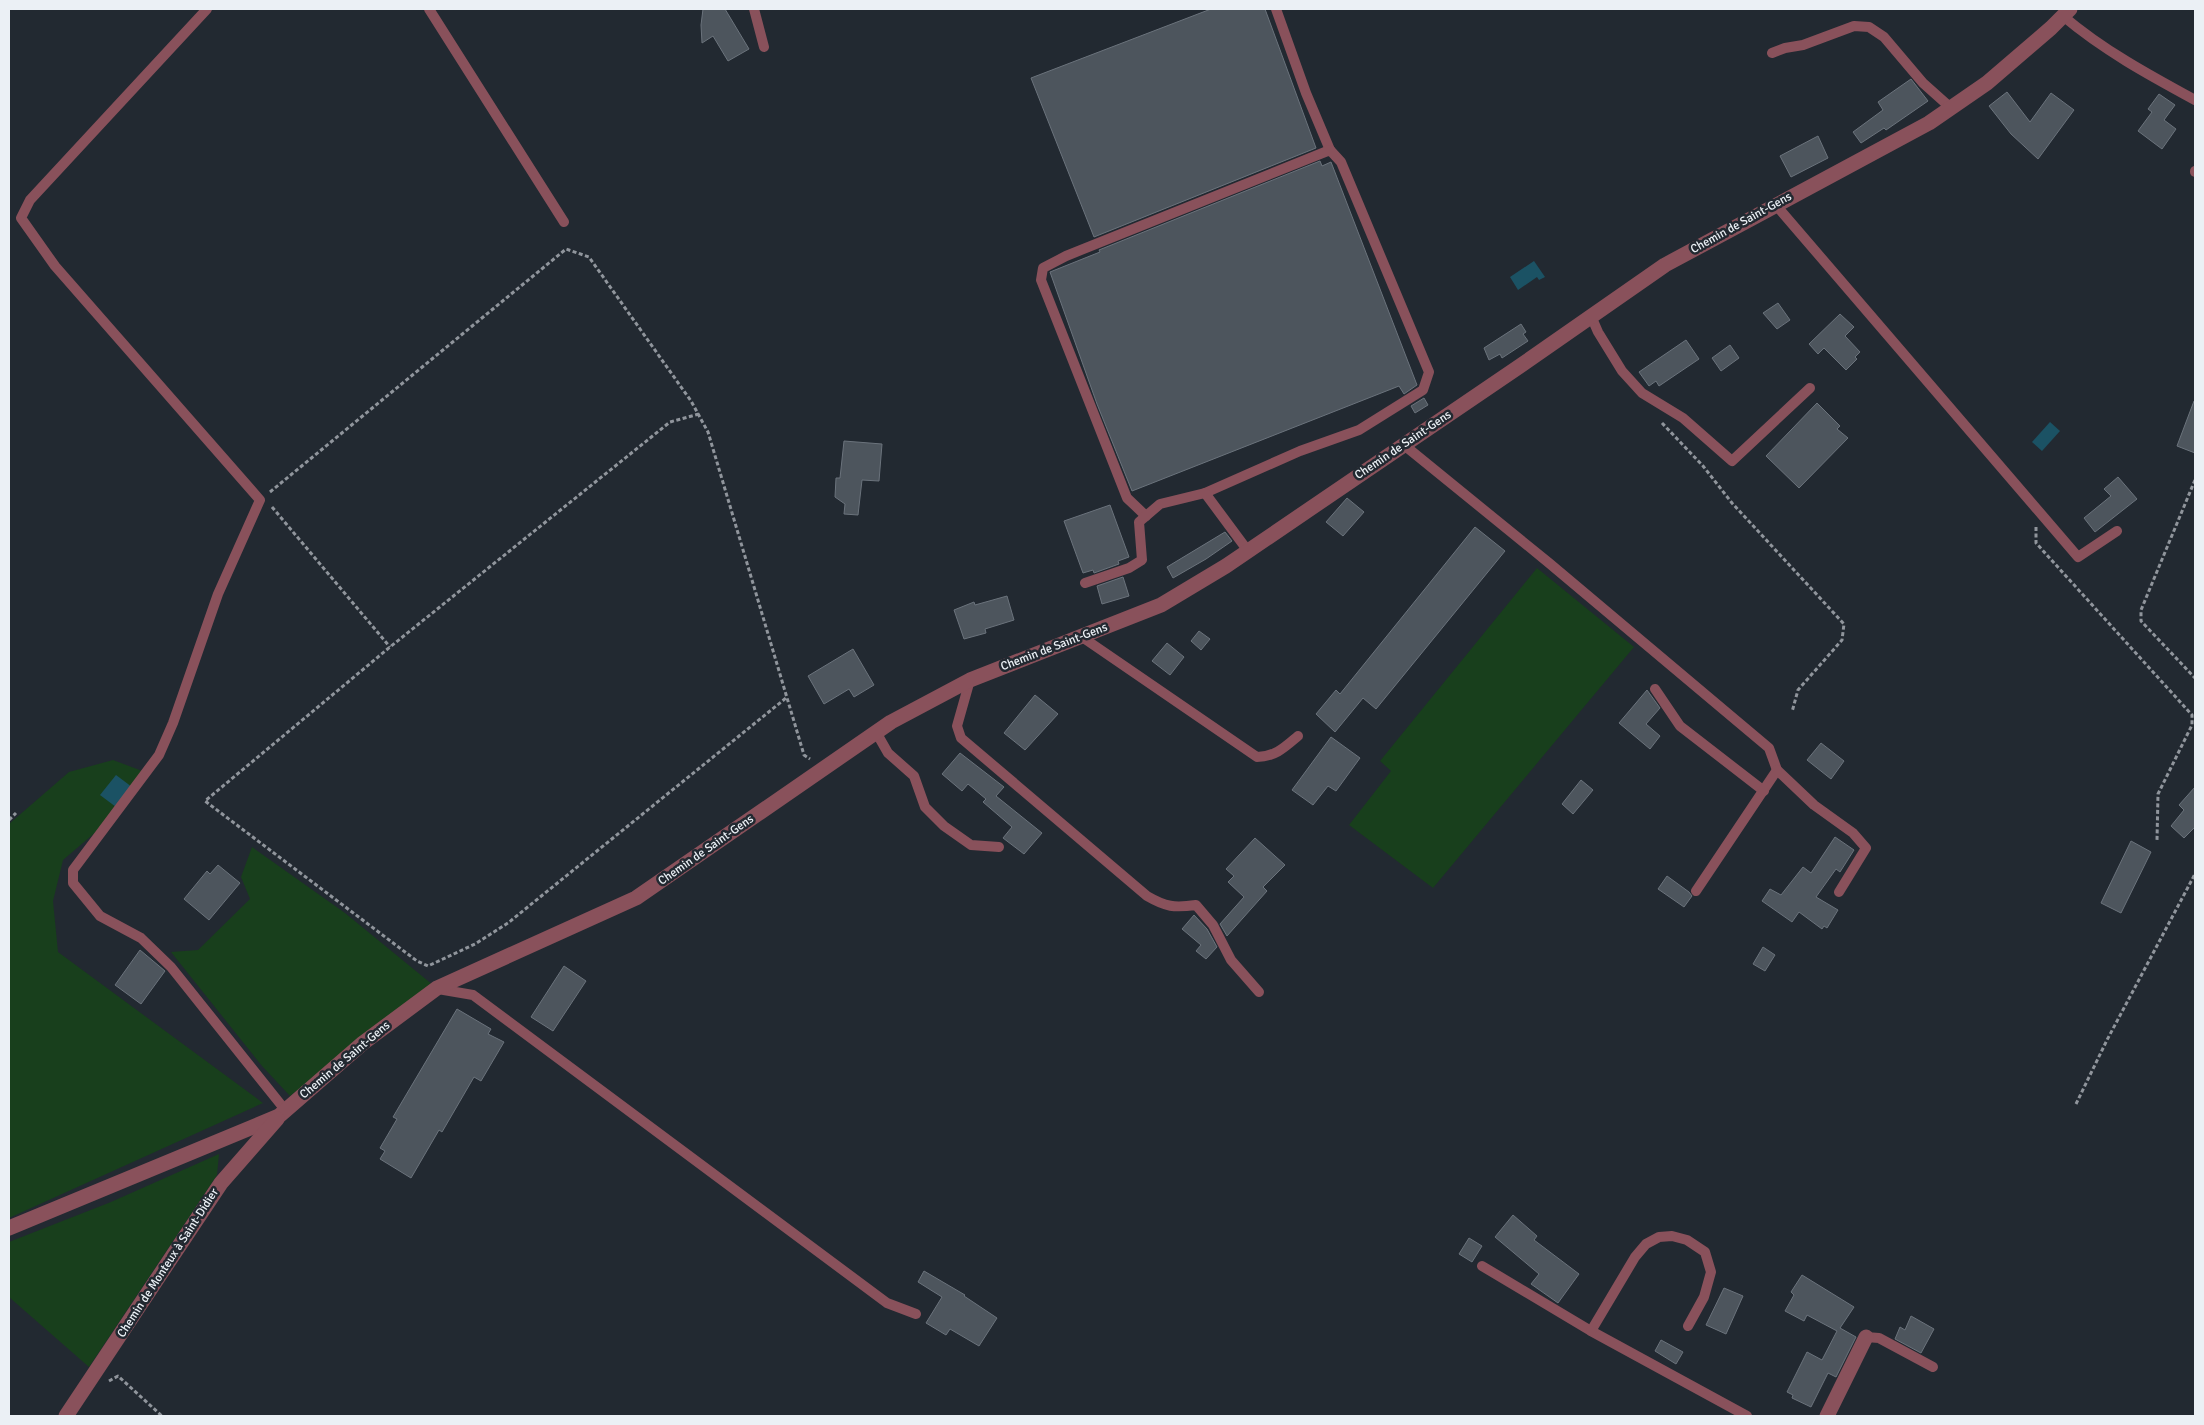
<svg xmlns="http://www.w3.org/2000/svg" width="2204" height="1425" viewBox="0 0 2204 1425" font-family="Signika,sans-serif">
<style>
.green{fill:#183f1c}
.water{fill:#1b5264}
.building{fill:#4d555d;stroke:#6b737c}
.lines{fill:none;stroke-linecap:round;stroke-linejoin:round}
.path{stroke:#90959c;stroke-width:3;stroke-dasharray:4 2.5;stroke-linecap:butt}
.lane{stroke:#89515b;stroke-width:10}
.street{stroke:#89515b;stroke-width:15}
.labels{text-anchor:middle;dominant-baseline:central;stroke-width:5;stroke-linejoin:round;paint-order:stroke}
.street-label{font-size:12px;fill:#ebf0f5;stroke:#222931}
</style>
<rect width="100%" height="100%" fill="#222931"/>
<g class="green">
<polygon points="1537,568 1634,647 1433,888 1349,825 1391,771 1380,761"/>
<polygon points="113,760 145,772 97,831 63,860 53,901 58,952 263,1103 9,1218 9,824 69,772"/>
<polygon points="252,847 345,913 433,985 290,1096 262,1066 171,952 198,950 250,899 241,877"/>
<polygon points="219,1154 217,1175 89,1367 9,1297 9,1242 111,1202"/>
</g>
<g class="water">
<polygon points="1534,261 1545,277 1539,280 1537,277 1518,290 1510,277"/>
<polygon points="2050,422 2060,431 2042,451 2032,442"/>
<polygon points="116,775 132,787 116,807 100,795"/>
</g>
<g class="building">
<polygon points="703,9 725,9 749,49 728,61 713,36 702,43 701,25"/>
<polygon points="1211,9 1265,9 1316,148 1094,237 1031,78"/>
<polygon points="1911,79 1928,101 1886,130 1884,128 1861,143 1853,132 1883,110 1878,102"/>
<polygon points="2007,92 2030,122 2051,93 2074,110 2038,159 2011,134 1989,106"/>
<polygon points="2159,94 2175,105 2164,120 2176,129 2162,149 2138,131 2152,112 2148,109"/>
<polygon points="1818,136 1828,158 1791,177 1780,156"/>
<polygon points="1320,161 1322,166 1331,162 1417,385 1404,394 1399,386 1132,491 1097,404 1050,272 1100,252 1099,250"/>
<polygon points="1778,303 1790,320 1777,329 1763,313"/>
<polygon points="1840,314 1854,327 1845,336 1860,352 1855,357 1857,359 1846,370 1824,348 1818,354 1809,344"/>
<polygon points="1521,324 1526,332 1523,334 1528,341 1502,358 1500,354 1489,360 1484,348"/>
<polygon points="1686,340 1699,359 1659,386 1656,381 1649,386 1639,372"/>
<polygon points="1730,345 1739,358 1721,371 1712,358"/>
<polygon points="1424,398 1428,405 1415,413 1411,406"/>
<polygon points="2194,401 2195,401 2195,453 2177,446"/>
<polygon points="1817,403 1840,426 1837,429 1848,438 1799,488 1766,456"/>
<polygon points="844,441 882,444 879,481 862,480 858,515 844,514 845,504 835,497 836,478 840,478"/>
<polygon points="2118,477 2137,499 2095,532 2084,518 2111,496 2104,489"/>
<polygon points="1347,498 1364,512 1343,536 1326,522"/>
<polygon points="1110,505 1129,557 1118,561 1119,564 1094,573 1093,570 1083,573 1064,521"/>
<polygon points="1475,527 1505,551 1376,709 1363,698 1335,732 1316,714 1336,690 1340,694"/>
<polygon points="1225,532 1232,541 1206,559 1173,578 1167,567"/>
<polygon points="1123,577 1129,596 1102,604 1097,586"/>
<polygon points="1007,596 1014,620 985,629 986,633 964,639 954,610 974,602 975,605"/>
<polygon points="1199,631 1210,639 1201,650 1191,641"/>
<polygon points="1167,643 1184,657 1170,675 1152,661"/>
<polygon points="853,649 874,685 854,697 849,689 824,704 808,676"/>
<polygon points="1647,690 1660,708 1646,724 1660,736 1650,749 1619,723"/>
<polygon points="1035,695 1058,714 1025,750 1004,733"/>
<polygon points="1331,737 1360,758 1336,791 1328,786 1313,805 1292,790"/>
<polygon points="1821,743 1844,761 1831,779 1807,760"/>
<polygon points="960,753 1004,787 996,796 1042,833 1024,854 1003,838 1012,827 983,802 986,799 968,784 962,791 942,774"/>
<polygon points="1581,780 1593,790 1573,814 1562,804"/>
<polygon points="2195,787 2195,827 2184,838 2171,826 2184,810 2179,805"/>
<polygon points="1835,837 1854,850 1840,872 1836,869 1816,897 1838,910 1827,928 1824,926 1822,929 1799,912 1792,922 1762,901 1770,889 1781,895 1803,867 1811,873"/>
<polygon points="1255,838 1285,865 1263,887 1267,891 1227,936 1220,924 1244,897 1228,882 1234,876 1226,869"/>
<polygon points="2131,841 2151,852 2121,913 2101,903"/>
<polygon points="218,865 240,883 209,920 184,899 207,871 210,874"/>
<polygon points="1667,876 1689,892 1692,896 1684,907 1658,889"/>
<polygon points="1194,915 1207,929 1217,947 1206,959 1196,951 1201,945 1182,929"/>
<polygon points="1763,947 1775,955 1765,971 1753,964"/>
<polygon points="140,950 165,971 141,1004 115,985"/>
<polygon points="564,966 586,981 553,1031 531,1017"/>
<polygon points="457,1009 491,1029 488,1034 504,1042 481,1081 474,1077 442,1132 439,1130 411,1178 380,1159 385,1151 380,1148 397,1119 393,1117"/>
<polygon points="1513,1215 1537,1236 1534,1240 1579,1274 1558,1303 1531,1284 1539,1274 1495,1237"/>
<polygon points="1469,1238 1482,1246 1472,1262 1459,1254"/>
<polygon points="924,1271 965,1295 964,1296 997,1318 979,1346 950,1329 946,1335 926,1323 942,1297 918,1282"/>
<polygon points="1802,1275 1854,1307 1840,1328 1856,1337 1836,1377 1828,1373 1811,1407 1792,1398 1793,1395 1787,1392 1807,1352 1822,1360 1837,1331 1807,1315 1804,1321 1785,1311 1794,1295 1791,1292"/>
<polygon points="1724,1288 1743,1296 1726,1334 1706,1325"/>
<polygon points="1911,1316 1934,1329 1921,1353 1895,1339 1900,1327 1905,1330"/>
<polygon points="1661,1340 1683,1352 1676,1364 1655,1351"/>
</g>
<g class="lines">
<g class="path">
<polyline points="699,414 670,422 390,647 205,801 417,961 428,966 475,944 508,923 786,698"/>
<polyline points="1662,423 1703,466 1732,503 1844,624 1842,640 1798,690 1792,712"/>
<polyline points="2195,480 2141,610 2141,621 2195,678"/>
<polyline points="270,492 566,249 589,257 691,401 708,432 804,755 810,759"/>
<polyline points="272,507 390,647"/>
<polyline points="2036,527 2036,543 2192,715 2192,725 2158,794 2157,840"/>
<polyline points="9,820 16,813"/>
<polyline points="2076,1104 2107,1040 2195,874"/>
<polyline points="109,1381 118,1376 162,1416"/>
</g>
<g class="lane">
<polyline points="207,9 30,200 21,218 55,266 260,500 218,594 173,723 159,755 73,870 73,883 100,916 141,938 171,967 286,1111"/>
<polyline points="429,9 564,222"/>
<polyline points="754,9 764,47"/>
<polyline points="1276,9 1306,93 1330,150"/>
<path d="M2063,16C2103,50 2149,75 2195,100"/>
<polyline points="1772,53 1785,48 1803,45 1854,26 1869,27 1884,37 1923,83 1951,108"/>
<polyline points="2195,172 2195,171"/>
<polyline points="1775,204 2078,557 2117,531"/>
<polyline points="1591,316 1598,332 1622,371 1642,393 1683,418 1732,461 1810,388"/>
<polyline points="1404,445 1549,563 1769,748 1777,770 1814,805 1853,833 1866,848 1839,892"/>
<polyline points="1146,516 1127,498 1041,280 1043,268 1066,256 1330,150 1341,162 1429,372 1423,390 1359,430 1300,451 1205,493"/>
<polyline points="1085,583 1129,568 1142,560 1139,522 1160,504 1205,493 1248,551"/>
<path d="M1082,637L1257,757C1275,757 1285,747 1298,736"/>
<path d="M970,680L957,726L961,738L1147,896C1166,907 1174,908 1196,905L1213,925L1231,960L1259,992"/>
<polyline points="1655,689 1680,726 1764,791"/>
<polyline points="876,732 888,753 914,776 925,807 944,826 971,845 999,847"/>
<polyline points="1696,891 1777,770"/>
<polyline points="438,989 473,995 887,1303 916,1314"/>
<polyline points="1482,1266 1591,1331 1747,1416"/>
<polyline points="1591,1331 1635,1257 1646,1244 1659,1237 1672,1236 1687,1240 1705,1252 1711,1272 1704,1297 1688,1326"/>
<polyline points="1866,1337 1879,1338 1933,1367"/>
</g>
<g class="street">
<polyline points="9,1228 279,1116 363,1043 437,988 636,898 891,722 970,680 1161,605 1226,566 1520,366 1665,265 1929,123 1987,83 2051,28 2070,9"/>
<polyline points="66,1416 221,1183 277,1119"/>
<polyline points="1827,1416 1866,1337"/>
</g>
</g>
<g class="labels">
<g class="street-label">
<text transform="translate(1741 223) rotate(-29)">Chemin de Saint-Gens</text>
<text transform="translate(1403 445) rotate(-34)">Chemin de Saint-Gens</text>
<text transform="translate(1054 647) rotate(-21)">Chemin de Saint-Gens</text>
<text transform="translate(706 850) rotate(-35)">Chemin de Saint-Gens</text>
<text transform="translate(345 1060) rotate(-40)">Chemin de Saint-Gens</text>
<text transform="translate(168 1263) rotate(-57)">Chemin de Monteux à Saint-Didier</text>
</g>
</g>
<rect width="2204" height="1425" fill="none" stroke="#ebf0f5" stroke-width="20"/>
</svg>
